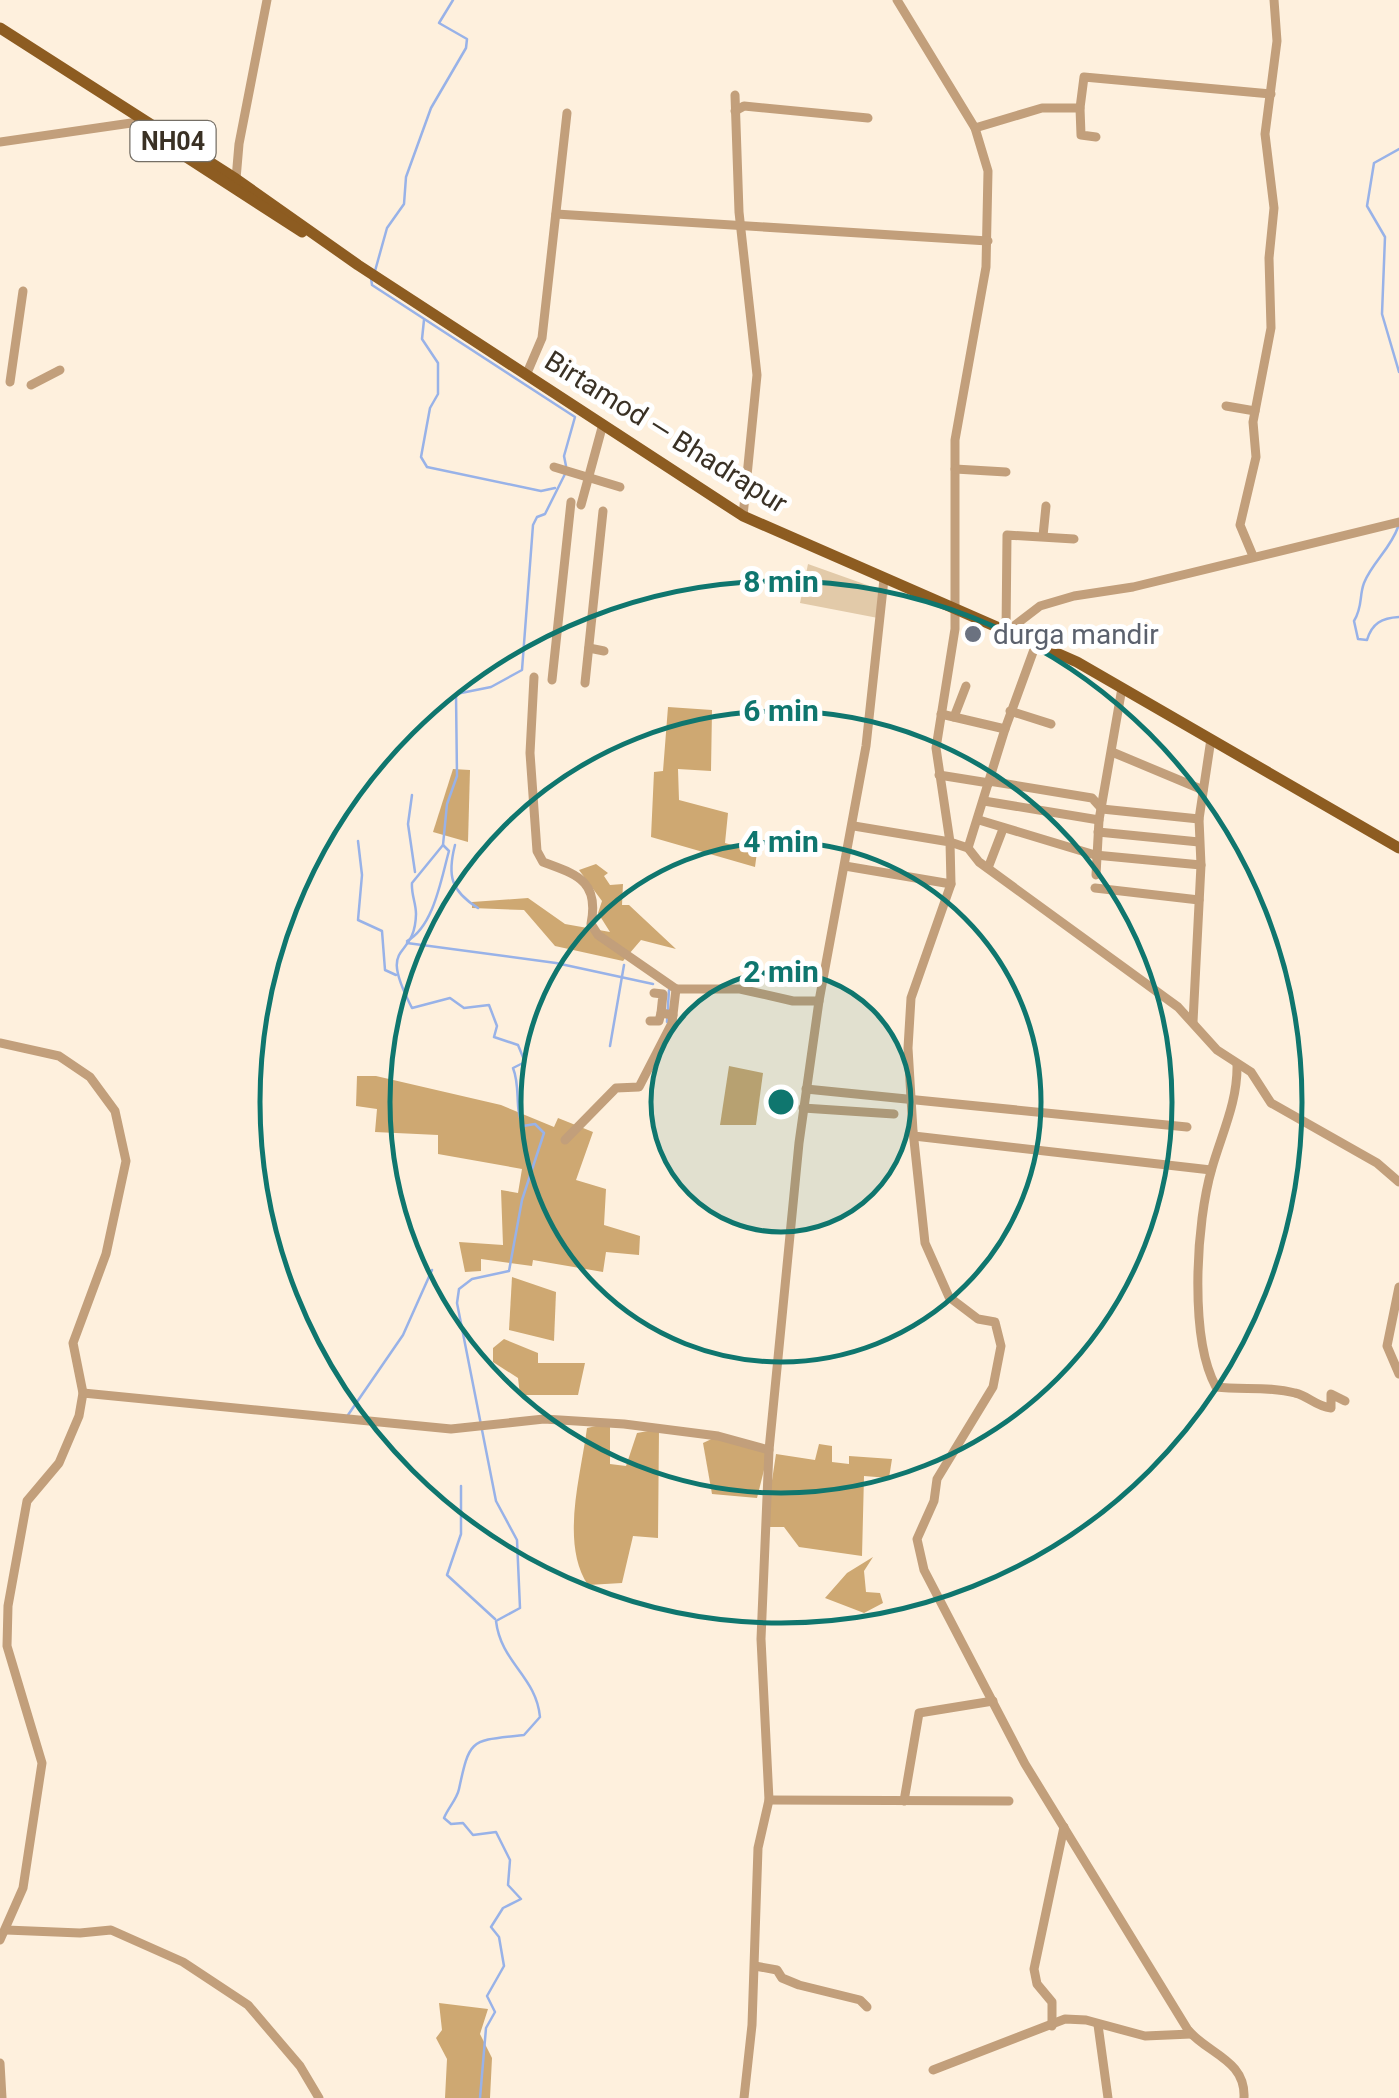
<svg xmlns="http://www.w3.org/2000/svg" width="1399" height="2098" viewBox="0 0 1399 2098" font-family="Roboto,sans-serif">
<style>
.green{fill:#e2caa9}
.forest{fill:#cea872}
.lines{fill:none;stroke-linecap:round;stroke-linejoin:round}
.stream{stroke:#98b2e8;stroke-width:2.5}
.minor{stroke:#c29f7b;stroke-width:9}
.major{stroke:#8d5c21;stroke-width:11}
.ring{fill:none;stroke:#0f766e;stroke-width:5}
.worship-dot{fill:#6b7280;stroke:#fff;stroke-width:4}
.labels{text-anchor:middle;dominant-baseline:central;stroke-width:10;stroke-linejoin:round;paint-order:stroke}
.shield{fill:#fff;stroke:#756f66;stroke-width:2.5}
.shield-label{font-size:25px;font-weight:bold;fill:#3a3125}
.street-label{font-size:28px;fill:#3a3125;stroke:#fff}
.worship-label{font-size:28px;fill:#5b616d;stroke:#fff;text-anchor:start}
.centre{fill:#0f766e;stroke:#fff;stroke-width:5}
.ring-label{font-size:30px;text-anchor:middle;font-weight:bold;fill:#0f766e;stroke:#fff;stroke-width:10;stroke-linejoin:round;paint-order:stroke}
</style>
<rect width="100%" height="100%" fill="#fef0dd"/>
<polygon class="green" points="808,564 881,590 878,618 800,603"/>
<g class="forest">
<polygon points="668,707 712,710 711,771 678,769 679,800 728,813 725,843 757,852 755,867 651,837 654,772 663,771"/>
<polygon points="453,769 470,770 468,842 433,832"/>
<polygon points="596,864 608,873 604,876 610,885 623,884 622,905 629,905 676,949 641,940 623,961 555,946 524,910 472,908 472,902 528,898 565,924 610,932 598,913 602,901 579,870"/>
<polygon points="729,1066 763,1073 756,1125 720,1125"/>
<polygon points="357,1076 376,1076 501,1105 554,1127 558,1118 593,1132 576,1180 606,1189 604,1225 640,1236 639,1255 606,1252 603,1272 533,1260 532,1266 481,1259 481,1271 465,1272 459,1242 503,1245 501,1190 518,1193 522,1169 438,1154 438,1135 375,1132 377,1109 356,1106"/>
<polygon points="512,1277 556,1292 554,1341 509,1330"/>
<polygon points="504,1339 538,1353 538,1363 585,1363 578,1395 520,1395 518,1378 493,1362 493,1348"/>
<path d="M610,1423V1464L626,1466L637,1433L659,1429L658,1538L633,1536L622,1583L588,1585C560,1543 581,1475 587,1428Z"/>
<polygon points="718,1436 769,1450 757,1498 712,1494 703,1443"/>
<polygon points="819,1444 832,1446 832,1462 849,1464 849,1456 892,1459 889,1478 864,1476 862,1556 799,1547 784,1527 765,1527 776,1454 815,1460"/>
<polygon points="873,1557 864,1571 866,1592 880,1593 883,1603 864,1613 825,1598 847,1573"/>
<polygon points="439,2003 488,2009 480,2034 492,2058 490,2098 445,2098 447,2059 436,2038 442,2030"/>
</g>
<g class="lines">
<g class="stream">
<polyline points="1399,149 1374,163 1367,206 1385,237 1382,314 1399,372"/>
<polyline points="375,271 387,228 404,204 406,177 431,108 466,48 467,39 439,23 453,0"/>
<polyline points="371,278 372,285 575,417 564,456 566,466"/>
<polyline points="424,320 422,339 438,363 438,394 430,408 421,457 427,467 541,491 555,488"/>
<path d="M1398,527C1391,548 1372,563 1364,583C1359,596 1363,606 1354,621L1358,639L1367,640C1372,623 1382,618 1399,617"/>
<polyline points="412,795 408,824 415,872"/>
<polyline points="358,841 362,875 358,920 382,931 385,970 396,975"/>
<path d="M455,845C447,876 451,891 478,908"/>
<path d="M407,941C434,926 441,879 449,851L443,845"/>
<polyline points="407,943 556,963 653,984"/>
<polyline points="667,1022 669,990"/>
<polyline points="610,1046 624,965"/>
<polyline points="348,1415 403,1335 432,1270"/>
<polyline points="461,1486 461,1534 447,1575 495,1619"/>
<path d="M480,2098L486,2028L495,2012L487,1996L504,1966L499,1937L491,1927L503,1908L521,1899L508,1885L510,1860L496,1832L473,1835L463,1823L451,1824L444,1818C448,1808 457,1799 459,1789C470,1737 471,1741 524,1735L540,1717C536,1676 501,1663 496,1621L520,1608L517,1540L496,1501L457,1303L459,1289L472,1279L509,1271L522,1200L544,1133L535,1124L523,1126C514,1108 521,1088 513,1068L525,1062L518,1045L494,1037L497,1026L489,1005L464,1008L450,998L412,1008C376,938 415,963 416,914C416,903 411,894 412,883L443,845L447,804L457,776L456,694L491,687L522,670L533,525L537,517L545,514L565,474"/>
</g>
<g class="minor">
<polyline points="897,0 975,128 988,171 986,267 955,440 955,629 936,748 950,842 968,848 979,862 1178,1007 1217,1050 1251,1072 1271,1103 1377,1163 1399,1182"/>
<polyline points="735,95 739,212 757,375 743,516"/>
<polyline points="1080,108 1081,135 1096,137"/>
<polyline points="735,111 744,106 868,118"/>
<polyline points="975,128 1042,108 1080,108 1084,77 1271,94"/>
<polyline points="0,142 145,121"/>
<polyline points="236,179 239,144 267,0"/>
<polyline points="556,214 988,241"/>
<polyline points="527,373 542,338 567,113"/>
<polyline points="10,382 23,291"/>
<polyline points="31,385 60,370"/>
<polyline points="1226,406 1255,411"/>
<polyline points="554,467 620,487"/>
<polyline points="955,469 1006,472"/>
<polyline points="581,505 603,424"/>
<polyline points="1043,536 1046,506"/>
<polyline points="1253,556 1240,525 1256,457 1253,422 1271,328 1269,258 1274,208 1265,134 1277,41 1274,0"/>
<polyline points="1006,632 1040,606 1074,596 1133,587 1399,522"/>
<polyline points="1006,632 1007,535 1074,539"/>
<polyline points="589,648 604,651"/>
<path d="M534,677L530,753L537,851L543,862C574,874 600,879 591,924L598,935L676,989L672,1023L639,1087L616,1088L565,1140"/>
<polyline points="552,680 571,502"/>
<polyline points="585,683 603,511"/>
<polyline points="1010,711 1051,724"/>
<polyline points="941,714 1005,729 1036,644"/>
<polyline points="954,717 966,686"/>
<polyline points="1112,752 1203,790"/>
<polyline points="939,775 989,783"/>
<polyline points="989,781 1092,798 1102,809 1199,819"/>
<polyline points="984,801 1099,820"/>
<polyline points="979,820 1095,855 1201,865 1199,819 1211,739"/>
<path d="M854,826L950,842L951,884L911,998L908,1048L913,1131L925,1243L949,1297L978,1319L995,1322L1001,1346L993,1387L937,1479L934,1501L917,1539L924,1570L1025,1764L1188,2030C1208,2054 1246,2060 1244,2098"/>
<polyline points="1098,832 1199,842"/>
<polyline points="968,848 1005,729"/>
<polyline points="845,866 951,884"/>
<polyline points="988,868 1003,829"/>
<polyline points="1096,875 1099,820 1122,688"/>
<polyline points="1095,888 1199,900"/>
<polyline points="676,989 740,989 793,1001 819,1001"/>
<polyline points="654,993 663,994 661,1013"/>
<polyline points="650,1021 659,1021 661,1013 673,1015"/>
<polyline points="1193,1022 1201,865"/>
<polyline points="0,1043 59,1056 90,1077 115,1111 126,1161 106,1254 73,1343 83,1393 79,1416 59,1463 27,1501 8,1606 7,1646 42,1763 23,1888 0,1940"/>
<path d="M1237,1064C1238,1101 1222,1133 1212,1168C1196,1222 1189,1338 1216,1387C1243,1390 1270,1386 1295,1393C1309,1396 1315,1406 1331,1408V1394L1345,1401"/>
<polyline points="806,1089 1187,1127"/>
<polyline points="803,1108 894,1114"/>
<polyline points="914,1136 1211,1170"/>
<polyline points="1399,1287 1387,1346 1399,1374"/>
<polyline points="83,1393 451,1429 544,1419 624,1424 718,1436 769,1450"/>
<polyline points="769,1800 1009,1801"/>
<polyline points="904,1801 919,1713 993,1701"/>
<polyline points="6,1930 80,1933 111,1930 183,1962 248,2005 300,2066 319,2098"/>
<polyline points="755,1966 777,1970 782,1978 799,1985 860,2000 867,2007"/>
<polyline points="1098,2025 1108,2098"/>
<polyline points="1052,2026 1052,2002 1037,1984 1034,1969 1064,1827"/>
<polyline points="0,2063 2,2098"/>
<polyline points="933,2070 1065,2019 1086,2020 1145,2036 1191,2034"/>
<polyline points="744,2098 752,2025 758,1848 769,1800 761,1639 769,1450 799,1143 819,1001 866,746 884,579"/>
</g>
<g class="major">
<polyline points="0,28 236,179 358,265 743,516 1077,662 1399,848"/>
<polyline points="183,155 302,232"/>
</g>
</g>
<circle cx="781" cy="1102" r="130" fill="#0f766e" fill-opacity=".12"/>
<g class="ring">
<circle cx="781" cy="1102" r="130"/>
<circle cx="781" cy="1102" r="260"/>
<circle cx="781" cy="1102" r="391"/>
<circle cx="781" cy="1102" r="521"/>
</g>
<circle class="worship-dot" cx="973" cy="634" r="10"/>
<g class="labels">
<rect class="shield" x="130.5" y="121" width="85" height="40" rx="8"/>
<g class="shield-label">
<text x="173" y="141">NH04</text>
</g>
<g class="street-label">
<text transform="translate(666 432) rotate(32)">Birtamod — Bhadrapur</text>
</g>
<g class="worship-label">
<text x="993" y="634">durga mandir</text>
</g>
</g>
<circle cx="781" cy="1102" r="15" class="centre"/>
<g class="ring-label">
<text x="781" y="592">8 min</text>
<text x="781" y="721">6 min</text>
<text x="781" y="852">4 min</text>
<text x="781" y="982">2 min</text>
</g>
</svg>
